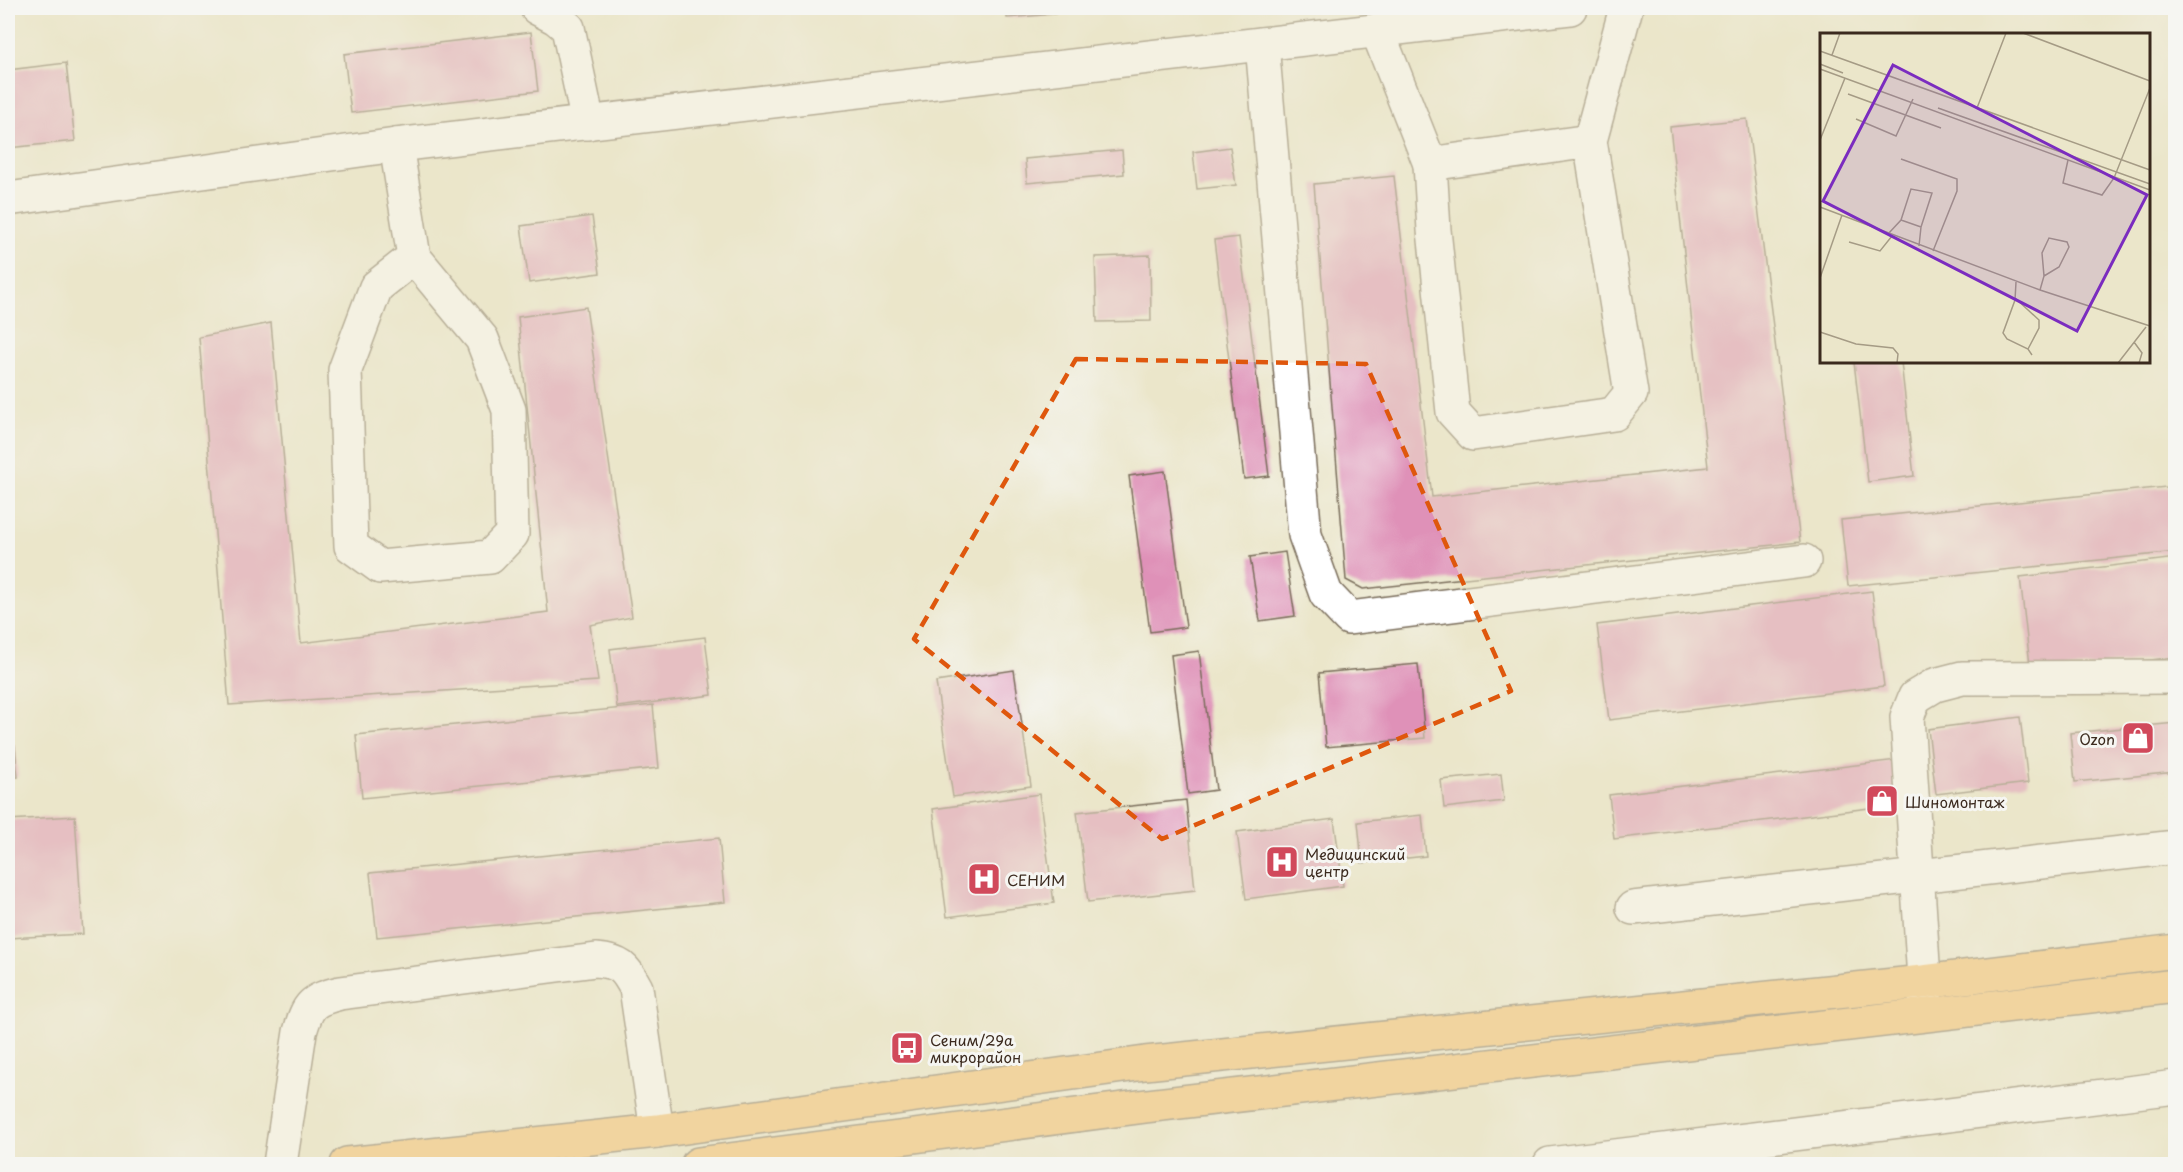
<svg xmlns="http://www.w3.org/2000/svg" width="2183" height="1172" viewBox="0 0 2183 1172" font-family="'Playpen Sans',sans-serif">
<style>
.building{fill:#df91b8}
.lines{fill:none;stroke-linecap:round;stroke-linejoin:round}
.minor-casing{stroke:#796c5a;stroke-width:36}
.major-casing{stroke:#796c5a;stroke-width:36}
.minor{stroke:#fff;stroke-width:33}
.major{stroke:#f8bf6c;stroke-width:33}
.marked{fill:none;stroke:#df570d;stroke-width:4.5;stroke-dasharray:12 8;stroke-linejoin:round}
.labels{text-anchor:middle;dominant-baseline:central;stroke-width:6;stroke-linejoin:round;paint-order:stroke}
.poi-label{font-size:15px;fill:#3b2a1e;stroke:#f6f6f2;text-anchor:start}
.inset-road{fill:none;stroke:#a59b85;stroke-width:1.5}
.view{fill:#7b2cbf;fill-opacity:0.15;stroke:#7b2cbf;stroke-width:3}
.inset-edge{fill:none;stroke:#3b2a1e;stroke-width:3}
</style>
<rect width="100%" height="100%" fill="#f6f6f2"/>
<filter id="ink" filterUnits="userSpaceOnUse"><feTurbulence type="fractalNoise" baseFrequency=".0167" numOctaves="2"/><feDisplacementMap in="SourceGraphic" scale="12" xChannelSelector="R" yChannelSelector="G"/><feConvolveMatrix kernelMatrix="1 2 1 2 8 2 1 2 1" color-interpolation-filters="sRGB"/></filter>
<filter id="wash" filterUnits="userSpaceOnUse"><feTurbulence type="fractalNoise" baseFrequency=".008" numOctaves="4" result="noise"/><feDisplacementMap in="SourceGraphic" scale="24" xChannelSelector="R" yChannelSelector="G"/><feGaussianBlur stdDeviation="1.35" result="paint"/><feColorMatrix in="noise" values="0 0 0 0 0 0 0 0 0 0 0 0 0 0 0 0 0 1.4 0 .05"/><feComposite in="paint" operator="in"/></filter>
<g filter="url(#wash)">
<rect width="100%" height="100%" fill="#ebe6ca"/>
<g id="blocks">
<g class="building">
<polygon points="1006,8 1054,8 1055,14 1007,18"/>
<polygon points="531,32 538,91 351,113 344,54"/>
<polygon points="66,63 75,141 8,148 8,70"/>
<polygon points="1747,119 1800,542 1363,589 1346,580 1314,184 1394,176 1432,497 1708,467 1670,127"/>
<polygon points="1230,147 1236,185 1197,189 1193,152"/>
<polygon points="1122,150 1124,174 1027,183 1025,159"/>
<polygon points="592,216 600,273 529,283 521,226"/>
<polygon points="1239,237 1269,476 1244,479 1214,240"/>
<polygon points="1150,255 1151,321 1097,322 1095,257"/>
<polygon points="586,307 632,617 590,625 598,681 229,705 199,337 271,323 301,643 548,612 518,317"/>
<polygon points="1854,362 1901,362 1914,476 1868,482"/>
<polygon points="1165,471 1186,627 1150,632 1129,476"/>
<polygon points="2176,486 2176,552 1848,586 1841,520"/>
<polygon points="1285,552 1295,616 1260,621 1250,557"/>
<polygon points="2176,558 2176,657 2031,674 2020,577"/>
<polygon points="1872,591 1884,686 1609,720 1597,625"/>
<polygon points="705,637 712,695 617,707 610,649"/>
<polygon points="1199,651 1216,790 1188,794 1171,655"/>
<polygon points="1418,664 1425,738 1326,747 1319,673"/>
<polygon points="1014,670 1031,786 953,797 936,682"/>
<polygon points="653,705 659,768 362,798 356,735"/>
<polygon points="2020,717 2028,783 1936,794 1928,729"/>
<polygon points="2176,723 2176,772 2075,782 2070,733"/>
<polygon points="15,746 18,777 8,778 8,747"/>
<polygon points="1905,759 1910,803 1614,839 1609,795"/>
<polygon points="1501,774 1504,801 1444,808 1441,780"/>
<polygon points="1039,794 1054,903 947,917 933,809"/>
<polygon points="1186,800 1195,890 1088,902 1077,812"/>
<polygon points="1422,815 1426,856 1362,863 1358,822"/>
<polygon points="75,816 83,934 8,938 8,820"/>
<polygon points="1334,819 1343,886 1246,899 1237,832"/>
<polygon points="719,838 725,902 377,937 370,873"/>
</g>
</g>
</g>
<g filter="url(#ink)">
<use href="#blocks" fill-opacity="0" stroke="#796c5a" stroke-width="1.5"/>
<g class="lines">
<defs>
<g id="minor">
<polyline points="537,8 556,18 568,28 588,123"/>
<polyline points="1377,30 1430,164"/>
<polyline points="1262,44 1305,535 1326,594 1349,618 1804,561"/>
<polyline points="1590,141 1430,164 1434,230 1453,412 1473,434 1614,414 1631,393 1590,141 1626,8"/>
<polyline points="396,145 414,257 482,339 509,410 512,534 490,557 380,567 351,546 345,370 376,287 414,257"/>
<polyline points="8,199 396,145 1570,8"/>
<polyline points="1633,908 2176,847"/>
<polyline points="1926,1010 1907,717 1915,697 1935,685 1962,678 2176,677"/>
<path d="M280,1164L300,1032C308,1004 312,1000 340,993L596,960C620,962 625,967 636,988L657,1131"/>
<polyline points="1550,1164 2176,1087"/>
</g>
<g id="major">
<polyline points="347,1164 657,1131 1145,1063 1923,982 2176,951"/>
<polyline points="698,1164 1146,1106 2176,986"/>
</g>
</defs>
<use href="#minor" class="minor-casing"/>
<use href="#major" class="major-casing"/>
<use href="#minor" class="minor"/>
<use href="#major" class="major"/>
</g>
</g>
<path d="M0 0H2183V1172H0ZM1076,359L1366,364L1511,691L1162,839L914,639Z" fill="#ebe6ca" fill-opacity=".55" fill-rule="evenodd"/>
<path class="marked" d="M1076,359L1366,364L1511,691L1162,839L914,639Z"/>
<defs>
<symbol id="shop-square" viewBox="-11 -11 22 22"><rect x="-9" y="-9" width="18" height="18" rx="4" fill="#d1495b" stroke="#f6f6f2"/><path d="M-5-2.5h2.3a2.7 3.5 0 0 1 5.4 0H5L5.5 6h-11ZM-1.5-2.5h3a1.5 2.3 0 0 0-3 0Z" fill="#fff"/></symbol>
<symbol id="hospital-square" viewBox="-11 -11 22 22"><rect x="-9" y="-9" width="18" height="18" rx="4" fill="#d1495b" stroke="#f6f6f2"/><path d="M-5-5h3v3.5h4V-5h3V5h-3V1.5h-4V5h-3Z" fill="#fff"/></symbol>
<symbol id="bus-square" viewBox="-11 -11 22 22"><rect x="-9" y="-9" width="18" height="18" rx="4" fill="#d1495b" stroke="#f6f6f2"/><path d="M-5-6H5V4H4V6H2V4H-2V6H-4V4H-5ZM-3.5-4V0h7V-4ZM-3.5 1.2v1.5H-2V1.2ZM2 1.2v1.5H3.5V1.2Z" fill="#fff"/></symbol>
</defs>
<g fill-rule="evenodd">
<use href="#shop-square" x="2119" y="719" width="38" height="38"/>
<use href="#shop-square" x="1863" y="782" width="38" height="38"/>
<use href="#hospital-square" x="1263" y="843" width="38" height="38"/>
<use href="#hospital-square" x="965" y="860" width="38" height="38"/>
<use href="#bus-square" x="888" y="1029" width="38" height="38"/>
</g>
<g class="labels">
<g class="poi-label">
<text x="2115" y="738" text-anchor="end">Ozon</text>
<text x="1905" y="801">Шиномонтаж</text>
<text x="1305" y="853">Медицинский<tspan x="1305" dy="17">центр</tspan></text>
<text x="1007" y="879">СЕНИМ</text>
<text x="930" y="1039">Сеним/29а<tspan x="930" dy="17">микрорайон</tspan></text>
</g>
</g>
<g transform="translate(1820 33)">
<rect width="330" height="330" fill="#ebe6ca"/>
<path class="inset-road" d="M203,0L330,48M0,18L330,137M12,22L20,0M0,31L23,40M0,36L330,157M28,61L121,95M118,75L330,151M157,75L186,0M36,86L76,103L93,66M0,107L25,45M81,126L137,146V158L113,218M248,127L243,150L282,162L294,145L330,55M0,174L220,257L330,293M68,201L81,187L91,156L112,160L101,194L81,187M29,209L60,218L72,203M99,213L101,194M0,245L22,182M196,249L195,267L183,300L187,306L208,316L212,322M220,257L224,243L222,220L229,205L247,209L249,214L239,234L224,243M195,265L219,287V295L208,316M0,299L36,311L73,315L78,321L77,330M314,309L322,320L319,330M298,330L326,294"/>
<path class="view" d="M73,32L327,162L257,298L3,168Z"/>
<rect width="330" height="330" class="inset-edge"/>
</g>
<rect width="2183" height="1172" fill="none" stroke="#f6f6f2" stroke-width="30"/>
</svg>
